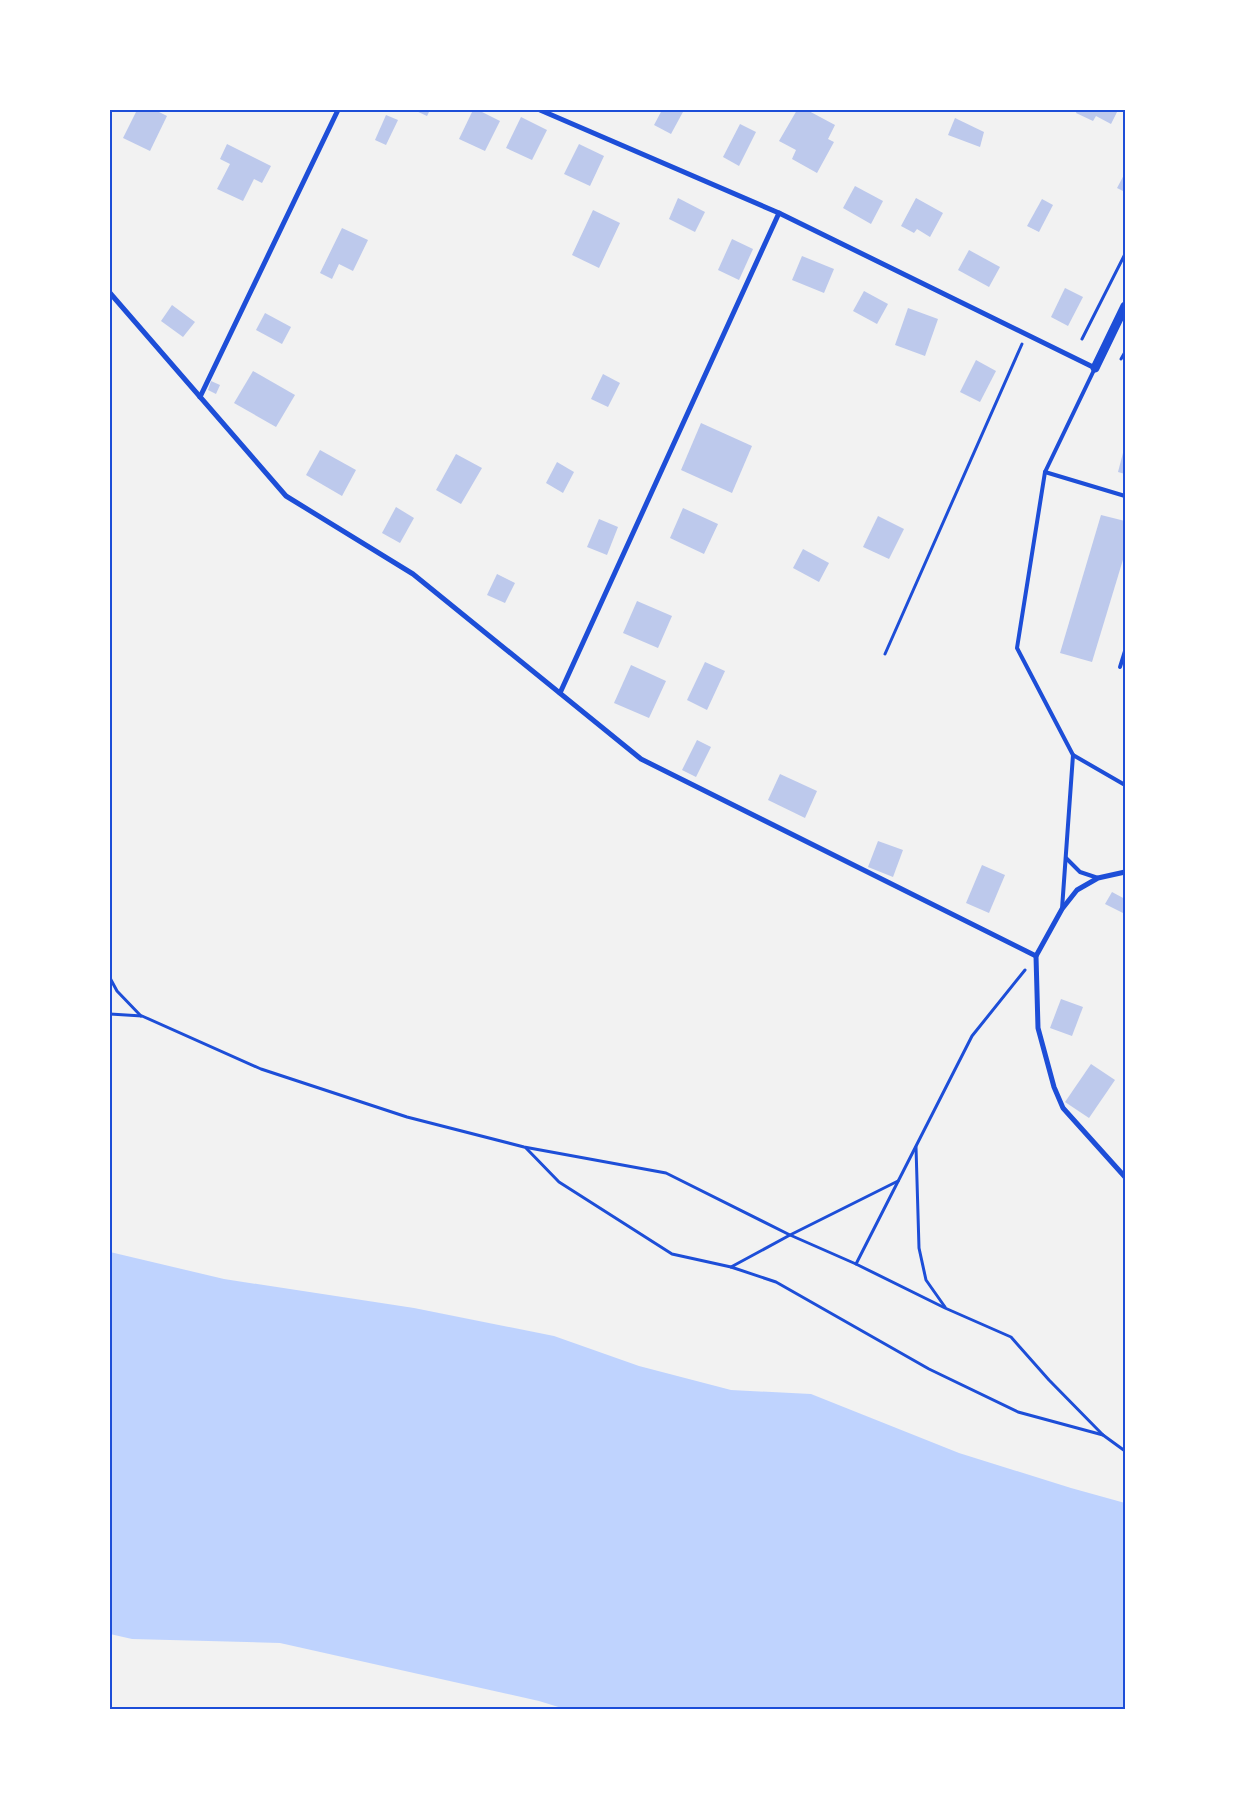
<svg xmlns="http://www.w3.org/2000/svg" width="1235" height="1819" viewBox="0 0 1235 1819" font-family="Montserrat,sans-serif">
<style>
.water{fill:#bfd3fe}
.building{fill:#bdc9ec}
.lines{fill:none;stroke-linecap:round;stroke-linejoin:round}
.path{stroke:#1d4ed8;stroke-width:3}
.service{stroke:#1d4ed8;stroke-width:4}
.minor{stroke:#1d4ed8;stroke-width:5}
.tertiary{stroke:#1d4ed8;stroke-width:9}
.neatline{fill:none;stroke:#1d4ed8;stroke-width:2}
</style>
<rect width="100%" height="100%" fill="#f2f2f2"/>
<polygon class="water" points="110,1252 224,1279 414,1308 554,1336 639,1366 731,1390 811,1394 959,1453 1071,1488 1125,1503 1125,1709 565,1709 539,1701 280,1643 132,1639 110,1634"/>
<g class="building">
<polygon points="137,110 155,110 167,116 150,151 123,138"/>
<polygon points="414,110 430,110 427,116"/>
<polygon points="473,110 478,110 500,121 485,151 459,139"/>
<polygon points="662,110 684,110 671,134 654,125"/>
<polygon points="797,110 807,110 835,125 828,139 834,142 817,173 792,159 796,150 779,141"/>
<polygon points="1077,110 1118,110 1111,124 1096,116 1093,121 1076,113"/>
<polygon points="386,115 398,120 386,145 375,140"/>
<polygon points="521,117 547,130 532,160 506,148"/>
<polygon points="955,118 984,132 980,147 948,135"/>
<polygon points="740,124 756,132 739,166 723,157"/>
<polygon points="227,144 271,166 262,183 254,179 243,201 217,189 230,164 220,159"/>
<polygon points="579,144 604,156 590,186 564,174"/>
<polygon points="1125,173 1125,192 1117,188"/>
<polygon points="855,186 883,201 871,224 843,208"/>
<polygon points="678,198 705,212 695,232 669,219"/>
<polygon points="916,198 943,213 930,237 917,229 914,233 901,226"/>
<polygon points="1042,199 1053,205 1039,232 1027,226"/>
<polygon points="593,210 620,223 599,268 572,255"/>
<polygon points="342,228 368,240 353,271 339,264 332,279 320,273"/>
<polygon points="732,239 753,249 739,280 718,270"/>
<polygon points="969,250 1000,267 989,287 958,270"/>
<polygon points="802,256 834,269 824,293 792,280"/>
<polygon points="1065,288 1083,297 1068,326 1051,317"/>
<polygon points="864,291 888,304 877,324 853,311"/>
<polygon points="172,305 195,322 183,337 161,321"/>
<polygon points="908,308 938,319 925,356 895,345"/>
<polygon points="265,313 291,327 282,344 256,330"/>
<polygon points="976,360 996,371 980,402 960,392"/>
<polygon points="253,371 295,395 276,427 234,403"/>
<polygon points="603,374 620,383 608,407 591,399"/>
<polygon points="211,381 220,385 216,394 208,390"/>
<polygon points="701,423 752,446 732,493 681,470"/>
<polygon points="1124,449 1125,449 1125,474 1118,472"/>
<polygon points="320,450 356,470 342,496 306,475"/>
<polygon points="456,454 482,468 461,504 436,490"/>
<polygon points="557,462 574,472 563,493 546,483"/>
<polygon points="396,507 414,518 400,543 382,533"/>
<polygon points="683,508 718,524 704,554 670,538"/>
<polygon points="1101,515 1125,521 1125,553 1092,662 1060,653"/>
<polygon points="878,516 904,529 889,559 863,547"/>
<polygon points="599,519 618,527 607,555 587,547"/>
<polygon points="803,549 829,563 819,582 793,568"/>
<polygon points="497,574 515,583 505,603 487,595"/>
<polygon points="637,601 672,616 658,648 623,633"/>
<polygon points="705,662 725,671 707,710 687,700"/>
<polygon points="631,665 666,681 649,718 614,703"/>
<polygon points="697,740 711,747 696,777 682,770"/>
<polygon points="780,774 817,791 805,818 768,800"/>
<polygon points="878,841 903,850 893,877 868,867"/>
<polygon points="982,865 1005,875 989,913 966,903"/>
<polygon points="1112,892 1125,899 1125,914 1105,904"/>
<polygon points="1061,999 1083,1007 1072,1036 1050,1028"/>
<polygon points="1091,1064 1115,1080 1089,1118 1065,1102"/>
</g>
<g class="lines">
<g class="path">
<polyline points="1082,339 1125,254"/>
<polyline points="1121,359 1125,352"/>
<polyline points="885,654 1022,344"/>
<polyline points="110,978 117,991 141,1016"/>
<polyline points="110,1014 142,1016 261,1069 407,1117 524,1147 666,1173 790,1235 856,1264 972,1036 1025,970"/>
<polyline points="916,1147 919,1248 926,1280 945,1307"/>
<polyline points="526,1148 559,1182 672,1254 731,1267"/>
<polyline points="898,1181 790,1235 731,1267 776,1282 929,1369 1018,1412 1103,1435"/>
<polyline points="856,1264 945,1308 1011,1337 1049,1380 1103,1435 1125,1451"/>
</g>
<g class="service">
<polyline points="1045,472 1125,496"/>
<polyline points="1120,667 1125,651"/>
<polyline points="1073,755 1125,785"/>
<polyline points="1066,858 1080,872 1098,878"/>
<polyline points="1062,909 1073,755 1017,648 1045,472 1095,368"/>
</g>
<g class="minor">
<polyline points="540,110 779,213 1095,368"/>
<polyline points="110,293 286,496 413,574 641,759 1036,956"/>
<polyline points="200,397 338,110"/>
<polyline points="560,693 779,213"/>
<polyline points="1125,872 1098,878 1077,890 1062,909 1036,956 1038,1028 1054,1087 1063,1108 1125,1177"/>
</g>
<polyline class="tertiary" points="1095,368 1125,306"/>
</g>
<rect width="1235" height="1819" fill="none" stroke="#ffffff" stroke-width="222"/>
<rect x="111" y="111" width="1013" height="1597" class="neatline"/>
</svg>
